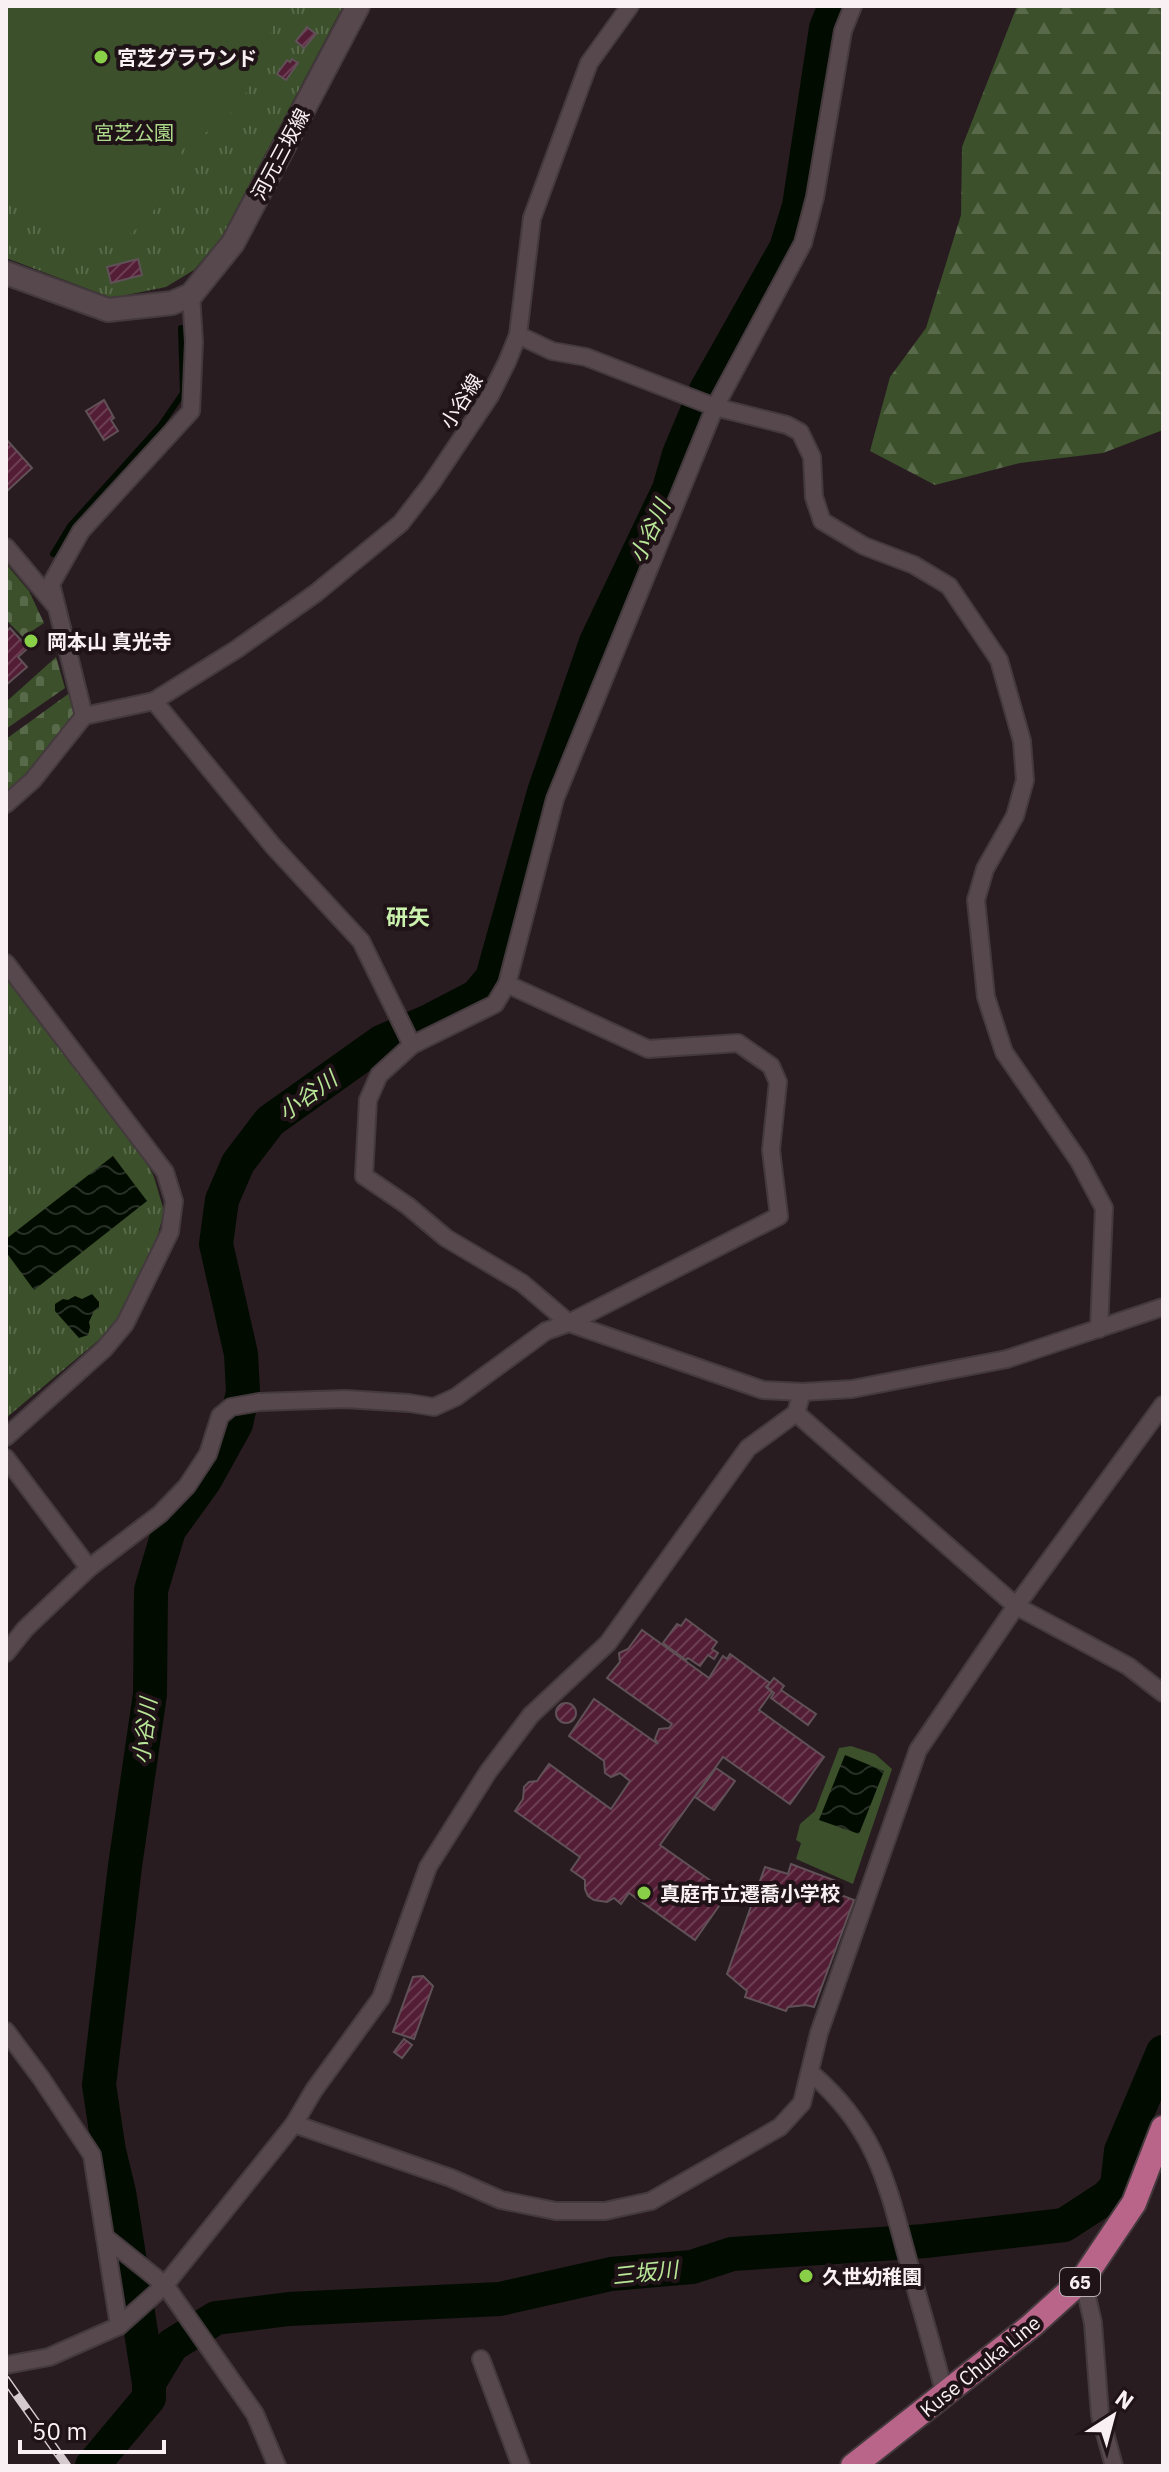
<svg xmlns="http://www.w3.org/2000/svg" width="1169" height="2472" viewBox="0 0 1169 2472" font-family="'IBM Plex Sans','Noto Sans JP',sans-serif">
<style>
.forest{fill:url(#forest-firs)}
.cemetery{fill:url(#cemetery-stones)}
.park{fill:url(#park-tufts)}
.garden{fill:#3b502b}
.water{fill:url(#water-waves)}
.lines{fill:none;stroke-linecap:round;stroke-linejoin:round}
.stream{stroke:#020b00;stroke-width:6}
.river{stroke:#020b00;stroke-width:34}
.building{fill:url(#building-hatch);stroke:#605157;stroke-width:2}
.street-casing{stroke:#443a3d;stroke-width:20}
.secondary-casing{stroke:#443a3d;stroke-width:26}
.primary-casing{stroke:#443a3d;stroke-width:28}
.street{stroke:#56484d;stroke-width:16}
.secondary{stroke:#56484d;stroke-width:22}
.primary{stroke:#b96489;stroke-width:24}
.rail-casing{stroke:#d5cbcf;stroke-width:9}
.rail{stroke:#1f1317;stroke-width:6;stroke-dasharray:18;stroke-linecap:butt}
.poi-dot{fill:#89cf48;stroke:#1f1317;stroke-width:3}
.labels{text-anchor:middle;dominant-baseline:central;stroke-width:8;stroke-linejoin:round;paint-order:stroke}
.shield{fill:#1f1317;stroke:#b8aeb1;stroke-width:2}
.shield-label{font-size:18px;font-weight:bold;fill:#f9f0f3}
.poi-label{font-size:20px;font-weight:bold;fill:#f9f0f3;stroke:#1f1317;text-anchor:start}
.park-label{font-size:20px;fill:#acd98a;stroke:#1f1317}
.street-label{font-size:20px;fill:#f9f0f3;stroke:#1f1317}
.water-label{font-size:22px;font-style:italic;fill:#b9e798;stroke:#1f1317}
.neighbourhood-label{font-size:22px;font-weight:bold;fill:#cbf3ae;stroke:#1f1317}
</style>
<defs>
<pattern id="forest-firs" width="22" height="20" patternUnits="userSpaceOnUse" patternTransform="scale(2)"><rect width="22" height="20" fill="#3b502b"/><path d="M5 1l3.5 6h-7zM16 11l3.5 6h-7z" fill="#586a4a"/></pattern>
<pattern id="cemetery-stones" width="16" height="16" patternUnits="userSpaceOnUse" patternTransform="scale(2)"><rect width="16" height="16" fill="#3b502b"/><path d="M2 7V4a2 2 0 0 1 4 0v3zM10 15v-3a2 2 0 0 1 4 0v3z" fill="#586a4a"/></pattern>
<pattern id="park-tufts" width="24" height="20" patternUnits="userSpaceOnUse" patternTransform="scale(2)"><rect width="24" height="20" fill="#3b502b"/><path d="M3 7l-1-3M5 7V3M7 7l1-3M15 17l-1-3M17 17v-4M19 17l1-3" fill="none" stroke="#586a4a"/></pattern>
<pattern id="water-waves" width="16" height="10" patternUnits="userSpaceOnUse" patternTransform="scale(2)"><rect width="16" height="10" fill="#020b00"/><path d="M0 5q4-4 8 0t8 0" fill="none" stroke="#282f26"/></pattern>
<pattern id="building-hatch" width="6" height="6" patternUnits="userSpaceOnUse" patternTransform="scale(2)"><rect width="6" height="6" fill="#521d35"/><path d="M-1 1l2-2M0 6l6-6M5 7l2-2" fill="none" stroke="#6c3e53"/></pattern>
</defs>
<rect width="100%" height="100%" fill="#281c21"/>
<polygon class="forest" points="1017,6 1163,6 1163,430 1103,453 1020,463 935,485 870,451 890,377 926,328 961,215 962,147"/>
<g class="cemetery">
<polygon points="7,565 29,591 44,623 23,637 6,620"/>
<polygon points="56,657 65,688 6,729 6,702"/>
<polygon points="71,692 74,718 22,782 6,796 6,739"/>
</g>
<g class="park">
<polygon points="6,6 343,6 221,238 194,270 166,287 112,298 6,258"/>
<polygon points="6,974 139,1147 154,1177 164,1211 155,1246 142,1276 113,1328 6,1418"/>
</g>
<g class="garden">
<path d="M6,6H277L276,16C265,49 256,84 233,111C220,126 199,135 184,148C171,161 171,177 164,193C156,212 133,237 112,243C92,248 25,208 6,197Z"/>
<polygon points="851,1746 875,1754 892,1769 853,1884 796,1859 801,1843 796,1840 800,1824 815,1811 839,1748"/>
</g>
<g class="water">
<polygon points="113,1156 147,1201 34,1290 6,1252 6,1239"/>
<polygon points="92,1294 99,1302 99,1308 94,1311 89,1322 90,1327 88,1335 79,1338 55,1311 55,1304 63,1299 68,1300 75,1296 82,1299"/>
<polygon points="845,1755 884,1771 859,1834 819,1820"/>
</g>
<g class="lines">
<polyline class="stream" points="53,554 70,526 161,425 183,393 181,328"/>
<g class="river">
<polyline points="149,2383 119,2192 109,2151 99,2085 125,1866 150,1694 151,1590 169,1530 205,1480 236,1424 243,1392 241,1354 216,1244 222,1200 238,1163 270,1121 381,1042 429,1021 477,996 492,978 544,792 596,642 669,489 679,454 706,390 786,248 799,206 826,28 835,6"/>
<polyline points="92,2466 149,2398 149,2383 172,2345 216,2318 289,2309 500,2299 611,2274 692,2267 732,2254 925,2241 1064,2225 1107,2197 1117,2186 1121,2151 1163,2052"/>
</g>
</g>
<g class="building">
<polygon points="307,27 316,34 304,48 296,41"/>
<polygon points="292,59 298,63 286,80 277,74 287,60 290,62"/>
<polygon points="138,259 142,275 111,283 107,267"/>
<polygon points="104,400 114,418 111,420 118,431 104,440 86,411"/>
<polygon points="6,439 32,468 6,492"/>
<polygon points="10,628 28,648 18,657 27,667 6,685 6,632"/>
<polygon points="686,1619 717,1642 712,1649 718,1653 714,1659 708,1655 700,1666 688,1658 686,1660 663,1643 677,1624 681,1626"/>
<polygon points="642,1630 709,1678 723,1656 727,1659 730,1654 770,1683 766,1687 772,1692 759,1710 824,1757 790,1804 723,1757 660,1845 728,1893 695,1940 629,1893 621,1904 614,1898 607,1902 594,1900 588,1896 585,1889 585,1880 571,1870 580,1857 515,1811 523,1799 524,1787 529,1782 537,1781 549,1764 611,1809 630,1781 620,1773 611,1777 605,1773 604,1761 569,1736 594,1699 658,1744 655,1739 659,1729 669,1728 672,1724 607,1678 620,1662 619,1653 628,1649"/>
<polygon points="774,1678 784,1686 781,1690 816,1714 808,1725 771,1698 774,1693 767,1687"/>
<circle cx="566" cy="1713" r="10"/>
<polygon points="716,1768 735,1781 714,1810 695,1797"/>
<polygon points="791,1864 836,1881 833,1892 854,1900 814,2007 806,2005 788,2007 786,2011 745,1997 747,1991 727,1974 765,1867 788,1874"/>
<polygon points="423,1976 433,1986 414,2039 393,2032 413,1977"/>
<polygon points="404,2039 412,2045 402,2058 394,2052"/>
</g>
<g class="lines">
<defs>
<g id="street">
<polyline points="853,6 843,31 815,197 803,243 715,407 555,799 507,984 495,1004 412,1045 379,1075 368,1100 364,1176 408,1206 446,1238 522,1283 569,1323 763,1390 802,1392 852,1389 1007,1359 1163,1307"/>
<polyline points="518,335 552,351 586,357 715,407 787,425 800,432 812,457 814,497 822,521 864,546 914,565 949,586 999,660 1022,741 1025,780 1015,816 985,869 976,900 986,997 1004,1052 1079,1161 1104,1208 1099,1329"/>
<polyline points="6,547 54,604"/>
<polyline points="154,701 273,846 361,941 412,1045"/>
<polyline points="84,716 51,584 81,531 191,411 194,342 191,295"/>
<polyline points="6,804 33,780 84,716 154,701 237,649 316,593 401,523 431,484 490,396 507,362 518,335 532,218 589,63 630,6"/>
<polyline points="6,963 165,1172 174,1201 170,1232 125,1324 104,1349 6,1437"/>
<polyline points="796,1413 1016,1606 1128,1666 1163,1693"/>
<polyline points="6,1458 89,1568"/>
<polyline points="6,1653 25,1629 89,1568 160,1514 187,1486 208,1454 220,1416 231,1407 259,1402 345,1399 409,1403 434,1407 456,1397 546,1331 569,1323 779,1216 771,1150 778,1082 771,1066 738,1043 648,1049 507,984"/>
<polyline points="6,2031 41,2078 92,2155 119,2326"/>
<path d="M811,2073C880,2132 888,2189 911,2271C922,2313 935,2354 945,2396"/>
<polyline points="294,2124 451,2178 501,2200 556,2211 605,2211 651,2201 780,2127 802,2103 819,2033 918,1750 1016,1606 1163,1405"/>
<polyline points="105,2237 165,2285 255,2414 277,2466"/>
<polyline points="1083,2279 1093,2323 1100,2415 1114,2466"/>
<polyline points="481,2359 521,2466"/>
<polyline points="6,2365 49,2357 119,2326 165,2285 294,2124 314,2090 381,1998 428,1867 488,1772 531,1715 608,1643 748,1448 796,1413 802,1392"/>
</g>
<polyline id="secondary" points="6,273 108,310 172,303 191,295 233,243 358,6"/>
<polyline id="primary" points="853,2466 1031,2326 1083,2279 1134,2203 1163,2128"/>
</defs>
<use href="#street" class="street-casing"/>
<use href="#secondary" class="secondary-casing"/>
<use href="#primary" class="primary-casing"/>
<use href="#street" class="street"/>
<use href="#secondary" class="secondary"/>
<use href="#primary" class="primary"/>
<defs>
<polyline id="rail" points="6,2380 67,2466"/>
</defs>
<use href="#rail" class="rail-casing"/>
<use href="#rail" class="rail"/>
</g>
<g class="poi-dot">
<circle cx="101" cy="57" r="8"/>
<circle cx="31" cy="641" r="8"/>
<circle cx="644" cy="1893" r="8"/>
<circle cx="806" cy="2276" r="8"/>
</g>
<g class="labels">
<rect class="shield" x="1060" y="2268" width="40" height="28" rx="6"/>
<g class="shield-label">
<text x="1080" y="2282">65</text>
</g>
<g class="poi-label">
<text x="117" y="57">宮芝グラウンド</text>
<text x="47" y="641">岡本山 真光寺</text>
<text x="660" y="1893">真庭市立遷喬小学校</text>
<text x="822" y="2276">久世幼稚園</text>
</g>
<g class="park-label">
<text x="134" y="132">宮芝公園</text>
</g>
<g class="street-label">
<text transform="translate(280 154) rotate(-62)">河元三坂線</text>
<text transform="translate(461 401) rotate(-58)">小谷線</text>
<text transform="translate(980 2366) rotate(-39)">Kuse Chuka Line</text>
</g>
<g class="water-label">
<text transform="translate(649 531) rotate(-65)">小谷川</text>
<text transform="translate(307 1095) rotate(-36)">小谷川</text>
<text transform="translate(144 1731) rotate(-83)">小谷川</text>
<text transform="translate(645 2272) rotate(-6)">三坂川</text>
</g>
<g class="neighbourhood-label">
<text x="408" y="916">研矢</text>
</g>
</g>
<rect width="1169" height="2472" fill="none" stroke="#f9f0f3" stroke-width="16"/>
<g transform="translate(1113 2416) rotate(36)" stroke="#1f1317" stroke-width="6" paint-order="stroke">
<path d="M0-6L14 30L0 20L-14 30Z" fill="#f9f0f3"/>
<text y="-12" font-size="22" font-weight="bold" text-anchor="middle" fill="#f9f0f3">N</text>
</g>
<path d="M20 2440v12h144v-12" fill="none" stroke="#f9f0f3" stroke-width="4"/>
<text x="32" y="2440" font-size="24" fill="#f9f0f3" stroke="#1f1317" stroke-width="6" paint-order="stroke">50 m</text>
</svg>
